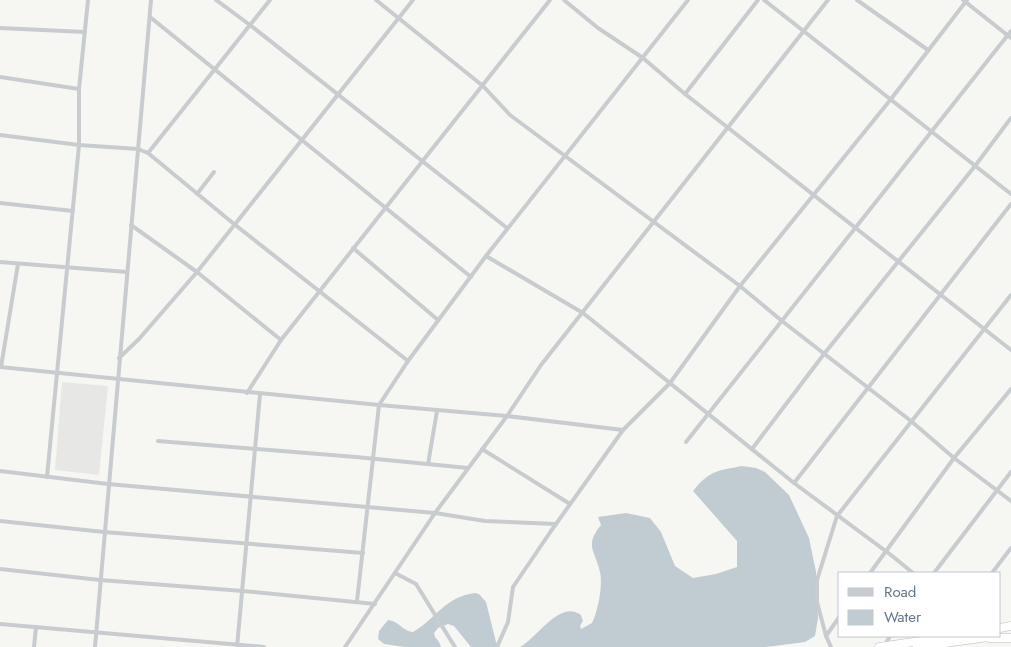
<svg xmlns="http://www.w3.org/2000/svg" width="1011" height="647" viewBox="0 0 1011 647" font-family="Jost,sans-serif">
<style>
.built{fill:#e7e8e6}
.water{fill:#c1ccd2}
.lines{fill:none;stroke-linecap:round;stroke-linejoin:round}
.highway-casing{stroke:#babdc0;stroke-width:9}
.street{stroke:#c8cccf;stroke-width:4}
.highway{stroke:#fff;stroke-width:8}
</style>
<rect width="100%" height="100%" fill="#f6f7f2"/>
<polygon class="built" points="62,382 108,386 99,475 55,470"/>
<g class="water">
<path d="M742,466L756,468L765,472L789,495L809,538L816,572L818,618L815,636L805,642L766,647H520C537,638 560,599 581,615L583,621L580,626L581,629L592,623C598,611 603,585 600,572C595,550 584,546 601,525L598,517L626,513L650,518L661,532L675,566L693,578L716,574L737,567V541L693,491C710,470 717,471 742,466Z"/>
<path d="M475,593L479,594L486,602L496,642L500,647H471L454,626L448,624L438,628L434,633L435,637L439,642L441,647H405L384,644L378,639L379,631L388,620C399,621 404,632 413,632C436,619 444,597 475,593Z"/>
</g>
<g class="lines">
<defs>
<g id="highway">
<polyline points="1000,628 1011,626"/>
<polyline points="989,638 1011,638"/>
<polyline points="879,647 955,636"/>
<polyline points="917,647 995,636"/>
</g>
</defs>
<use href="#highway" class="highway-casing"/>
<g class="street">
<polyline points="216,0 250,25 507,228"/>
<polyline points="376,0 483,86 510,115 740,286 782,321 911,421 954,458 1011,501"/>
<polyline points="564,0 598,28 643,58 685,94 1011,350"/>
<polyline points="764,0 1011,194"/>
<polyline points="857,0 928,50"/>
<polyline points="963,0 1011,38"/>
<polyline points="150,17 471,277"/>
<polyline points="0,28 85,32"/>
<polyline points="0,77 79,89"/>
<polyline points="685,94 758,0"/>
<polyline points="0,135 79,145 138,149 148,153 234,224 408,361"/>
<polyline points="148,153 270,0"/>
<polyline points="197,194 214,172"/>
<polyline points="0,203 73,211"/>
<polyline points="131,225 197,272 281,340"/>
<polyline points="353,248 438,320"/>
<polyline points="486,256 583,313 794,483 891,555 913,573"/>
<polyline points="0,262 127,272"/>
<polyline points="119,358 139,339 197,272 413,0"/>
<polyline points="0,367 379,405 507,416 623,430 670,383 740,286 891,99 967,0"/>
<polyline points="1,367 18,264"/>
<polyline points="247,393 281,340 550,0"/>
<polyline points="158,441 356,457 468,468"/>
<polyline points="686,442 1011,31"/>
<polyline points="482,449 570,504"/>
<polyline points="752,449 824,354 975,166 1011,118"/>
<polyline points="428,464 437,411"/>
<polyline points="0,471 108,484 435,513 485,521 555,524"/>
<polyline points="47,477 79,145 79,89 88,0"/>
<polyline points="794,483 1011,204"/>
<polyline points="0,521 104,532 363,553"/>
<polyline points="0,569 100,580 243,591 375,604"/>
<polyline points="395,573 416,584 455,647"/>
<polyline points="870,573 954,458 1011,389"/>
<polyline points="934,573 1011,472"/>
<polyline points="992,573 1011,548"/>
<polyline points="357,601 379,405 408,361 486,256 688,0"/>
<polyline points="0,624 264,647"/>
<polyline points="826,636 817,602 817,580 837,516 1011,295"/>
<polyline points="885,645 890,636"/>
<polyline points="34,647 36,627"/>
<polyline points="95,647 151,0"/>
<polyline points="237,647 260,394"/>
<polyline points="345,647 435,513 507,416 541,365 828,0"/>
<polyline points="497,647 508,622 513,587 551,531 623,430"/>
<polyline points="831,647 826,636 840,616"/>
</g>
<use href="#highway" class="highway"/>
</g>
<rect x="838" y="572" width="162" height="65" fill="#ffffff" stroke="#c0c8cf"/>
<rect x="848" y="588" width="25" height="8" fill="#c8cccf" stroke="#c0c8cf"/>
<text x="884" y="597" font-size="15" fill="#627587">Road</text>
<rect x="848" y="610" width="25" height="15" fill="#c1ccd2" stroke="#c0c8cf"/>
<text x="884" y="622" font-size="15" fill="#627587">Water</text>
</svg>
